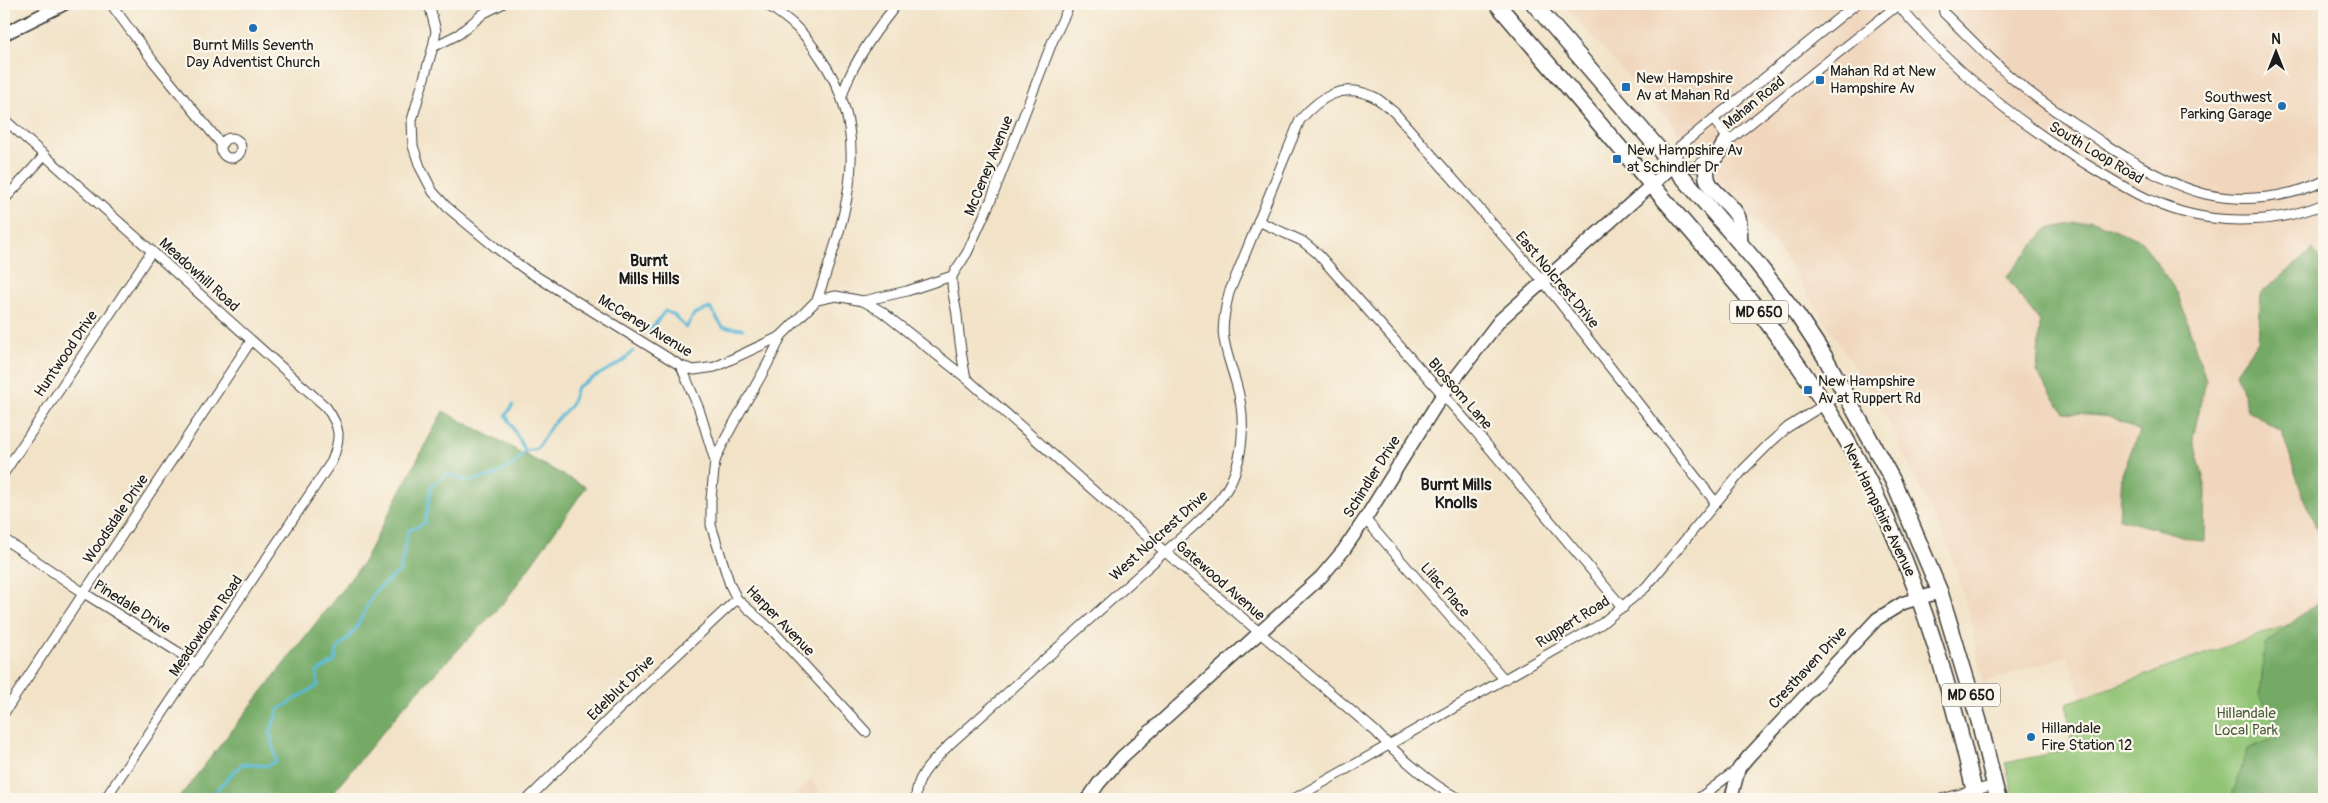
<svg xmlns="http://www.w3.org/2000/svg" width="2328" height="803" viewBox="0 0 2328 803" font-family="Pangolin,sans-serif">
<style>
.built{fill:#f0d6bc}
.green{fill:#91c475;stroke:#567048}
.forest{fill:#74aa66;stroke:#486341}
.lines{fill:none;stroke-linecap:round;stroke-linejoin:round}
.stream{stroke:#58b9d6;stroke-width:3}
.street-casing{stroke:#3c3a36;stroke-width:11}
.secondary-casing{stroke:#3c3a36;stroke-width:15}
.primary-casing{stroke:#3c3a36;stroke-width:18}
.street{stroke:#fff;stroke-width:9}
.secondary{stroke:#fff;stroke-width:12}
.primary{stroke:#fff;stroke-width:15}
.poi-dot{fill:#1f6fb2;stroke:#fbf7ec;stroke-width:2}
.labels{text-anchor:middle;dominant-baseline:central;stroke-width:4.5;stroke-linejoin:round;paint-order:stroke}
.shield{fill:#fbf7ec;stroke:#5f5e5a;stroke-width:1}
.shield-label{font-size:14px;font-weight:bold;fill:#1c1c1c}
.poi-label{font-size:15px;fill:#1c1c1c;stroke:#fbf7ec;text-anchor:start}
.street-label{font-size:15px;fill:#1c1c1c;stroke:#fbf7ec}
.park-label{font-size:15px;fill:#4b5f40;stroke:#fbf7ec}
.neighbourhood-label{font-size:16px;font-weight:bold;fill:#1c1c1c;stroke:#fbf7ec}
</style>
<rect width="100%" height="100%" fill="#fbf7ec"/>
<filter id="ink" filterUnits="userSpaceOnUse"><feTurbulence type="fractalNoise" baseFrequency=".02" numOctaves="2"/><feDisplacementMap in="SourceGraphic" scale="10" xChannelSelector="R" yChannelSelector="G"/><feConvolveMatrix kernelMatrix="1 2 1 2 8 2 1 2 1" color-interpolation-filters="sRGB"/></filter>
<filter id="wash" filterUnits="userSpaceOnUse"><feTurbulence type="fractalNoise" baseFrequency=".0096" numOctaves="4" result="noise"/><feDisplacementMap in="SourceGraphic" scale="20" xChannelSelector="R" yChannelSelector="G"/><feGaussianBlur stdDeviation="1.12" result="paint"/><feColorMatrix in="noise" values="0 0 0 0 0 0 0 0 0 0 0 0 0 0 0 0 0 1.4 0 .05"/><feComposite in="paint" operator="in"/></filter>
<g filter="url(#wash)">
<rect width="100%" height="100%" fill="#f2e3c8"/>
<g class="built">
<polygon points="1564,4 2324,4 2324,612 2081,698 2068,655 1983,683 1969,614 1949,548 1886,417 1781,252 1665,116 1623,71"/>
<polygon points="811,780 825,799 789,799"/>
</g>
<polygon class="green" points="2324,612 2324,799 2014,799 2005,763 2072,749 2067,703"/>
<g class="forest">
<polygon points="2091,220 2141,240 2178,294 2206,380 2193,438 2206,489 2205,542 2119,519 2122,474 2139,431 2112,417 2064,413 2037,373 2040,322 2006,277 2047,229"/>
<polygon points="2313,249 2324,267 2324,545 2303,497 2282,432 2248,410 2236,372 2258,341 2261,293"/>
<polygon points="443,411 586,487 506,600 406,704 328,799 178,799 362,564"/>
<polygon points="2324,597 2324,799 2231,799 2248,749 2284,734 2260,698 2265,644"/>
</g>
<g class="lines">
<g class="stream">
<polyline points="649,332 665,311 674,315 686,328 694,314 710,308 723,327 743,329"/>
<polyline points="513,405 506,415 525,451"/>
<polyline points="212,799 218,788 242,764 267,766 276,761 270,733 278,710 318,685 317,672 335,661 337,650 355,630 375,591 400,571 408,531 425,523 431,486 447,474 468,481 493,476 514,464 525,451 537,449 551,426 571,405 577,387 623,361 633,351"/>
</g>
</g>
</g>
<g filter="url(#ink)">
<g class="lines">
<defs>
<g id="street">
<polyline points="111,4 153,61 222,145"/>
<polyline points="429,4 436,31 433,47 412,120 413,146 420,167 433,192 447,207 495,247 526,270 681,366 694,370 715,367 781,336 817,300 836,296 863,301 907,291 952,276 967,253 991,200 1053,40 1070,4"/>
<path d="M766,4C776,11 787,18 796,27C806,36 813,46 820,57C876,136 845,217 817,300"/>
<path d="M1897,4C1953,70 2020,125 2094,169C2122,186 2150,203 2182,212C2228,225 2281,222 2324,204"/>
<path d="M1943,4L1944,13C1967,35 1989,59 2013,79C2041,103 2073,122 2103,143C2135,163 2169,185 2205,194C2244,203 2288,198 2324,181"/>
<polyline points="433,47 459,34 484,13 502,4"/>
<path d="M842,97C850,65 877,29 897,4"/>
<path d="M4,119L326,407C341,428 341,437 332,461L105,799"/>
<polyline points="1713,119 1729,140"/>
<circle cx="231" cy="148" r="10"/>
<polyline points="1721,147 1899,4"/>
<polyline points="1710,155 1695,167 1674,165 1680,146 1856,4"/>
<polyline points="4,200 45,155"/>
<polyline points="1258,221 1302,241 1317,253 1476,432 1623,608"/>
<path d="M952,276C951,290 955,301 957,315C959,336 961,357 966,378"/>
<path d="M863,301L881,311L966,378L1102,498L1375,731C1391,748 1442,796 1464,799"/>
<polyline points="681,366 699,409 715,461 711,499 711,525 730,585 737,599 772,630 866,732"/>
<path d="M715,461C733,417 763,380 781,336"/>
<polyline points="4,473 152,251"/>
<polyline points="1365,519 1504,679"/>
<polyline points="4,539 84,593 197,664"/>
<polyline points="4,713 251,341"/>
<polyline points="528,799 617,711 737,599"/>
<path d="M916,799C915,775 935,760 950,744L1195,525C1203,517 1212,509 1219,500C1245,469 1247,420 1236,383C1224,342 1218,337 1229,293L1300,120C1319,98 1342,82 1372,96C1380,99 1387,107 1394,112L1543,281L1716,503"/>
<polyline points="1294,799 1601,624 1646,587 1743,470 1770,443 1788,427 1843,393"/>
<polyline points="1698,799 1739,768"/>
<polyline points="1941,799 1995,785"/>
</g>
<g id="secondary">
<polyline points="4,34 64,4"/>
<polyline points="1088,799 1099,783 1122,757 1321,577 1343,551 1365,519 1443,394 1500,320 1674,165"/>
<polyline points="1731,799 1739,768 1749,756 1877,619 1903,603 1940,592"/>
</g>
<g id="primary">
<path d="M1497,4L1751,301C1787,348 1822,396 1851,448C1912,556 1949,678 1976,799"/>
<polyline points="1534,4 1756,262 1798,316 1825,357 1893,481 1940,592 1979,721 1998,799"/>
<path d="M1724,144C1722,154 1709,159 1707,169C1702,190 1732,201 1738,218C1740,225 1739,235 1740,242"/>
</g>
</defs>
<use href="#street" class="street-casing"/>
<use href="#secondary" class="secondary-casing"/>
<use href="#primary" class="primary-casing"/>
<use href="#street" class="street"/>
<use href="#secondary" class="secondary"/>
<use href="#primary" class="primary"/>
</g>
</g>
<g class="poi-dot">
<circle cx="253" cy="28" r="5"/>
<rect x="1815" y="75" width="10" height="10" rx="2.5"/>
<rect x="1621" y="82" width="10" height="10" rx="2.5"/>
<circle cx="2282" cy="106" r="5"/>
<rect x="1612" y="154" width="10" height="10" rx="2.5"/>
<rect x="1803" y="385" width="10" height="10" rx="2.5"/>
<circle cx="2031" cy="737" r="5"/>
</g>
<g class="labels">
<g class="shield">
<rect x="1730" y="300.5" width="58" height="23" rx="4"/>
<rect x="1942" y="683.5" width="58" height="23" rx="4"/>
</g>
<g class="shield-label">
<text x="1759" y="312">MD 650</text>
<text x="1971" y="695">MD 650</text>
</g>
<g class="poi-label">
<text x="253" y="45" text-anchor="middle">Burnt Mills Seventh<tspan x="253" dy="17">Day Adventist Church</tspan></text>
<text x="1830" y="71">Mahan Rd at New<tspan x="1830" dy="17">Hampshire Av</tspan></text>
<text x="1636" y="78">New Hampshire<tspan x="1636" dy="17">Av at Mahan Rd</tspan></text>
<text x="2272" y="97" text-anchor="end">Southwest<tspan x="2272" dy="17">Parking Garage</tspan></text>
<text x="1627" y="150">New Hampshire Av<tspan x="1627" dy="17">at Schindler Dr</tspan></text>
<text x="1818" y="381">New Hampshire<tspan x="1818" dy="17">Av at Ruppert Rd</tspan></text>
<text x="2041" y="728">Hillandale<tspan x="2041" dy="17">Fire Station 12</tspan></text>
</g>
<g class="street-label">
<text transform="translate(1754 103) rotate(-39)">Mahan Road</text>
<text transform="translate(2096 153) rotate(31)">South Loop Road</text>
<text transform="translate(989 166) rotate(-68)">McCeney Avenue</text>
<text transform="translate(199 275) rotate(42)">Meadowhill Road</text>
<text transform="translate(1557 280) rotate(50)">East Nolcrest Drive</text>
<text transform="translate(645 326) rotate(31)">McCeney Avenue</text>
<text transform="translate(66 354) rotate(-56)">Huntwood Drive</text>
<text transform="translate(1460 394) rotate(49)">Blossom Lane</text>
<text transform="translate(1372 477) rotate(-58)">Schindler Drive</text>
<text transform="translate(1879 510) rotate(64)">New Hampshire Avenue</text>
<text transform="translate(116 519) rotate(-56)">Woodsdale Drive</text>
<text transform="translate(1159 536) rotate(-42)">West Nolcrest Drive</text>
<text transform="translate(1220 581) rotate(41)">Gatewood Avenue</text>
<text transform="translate(1445 590) rotate(49)">Lilac Place</text>
<text transform="translate(132 607) rotate(32)">Pinedale Drive</text>
<text transform="translate(780 621) rotate(46)">Harper Avenue</text>
<text transform="translate(1573 622) rotate(-32)">Ruppert Road</text>
<text transform="translate(206 626) rotate(-56)">Meadowdown Road</text>
<text transform="translate(1808 668) rotate(-47)">Cresthaven Drive</text>
<text transform="translate(621 688) rotate(-44)">Edelblut Drive</text>
</g>
<g class="park-label">
<text x="2246" y="713">Hillandale<tspan x="2246" dy="17">Local Park</tspan></text>
</g>
<g class="neighbourhood-label">
<text x="649" y="261">Burnt<tspan x="649" dy="18">Mills Hills</tspan></text>
<text x="1456" y="485">Burnt Mills<tspan x="1456" dy="18">Knolls</tspan></text>
</g>
</g>
<rect width="2328" height="803" fill="none" stroke="#fbf7ec" stroke-width="20"/>
<g transform="translate(2276 52)" stroke="#fbf7ec" stroke-width="4" paint-order="stroke">
<path d="M0-4L9 19L0 12L-9 19Z" fill="#1c1c1c"/>
<text y="-8" font-size="14" font-weight="bold" text-anchor="middle" fill="#1c1c1c">N</text>
</g>
</svg>
